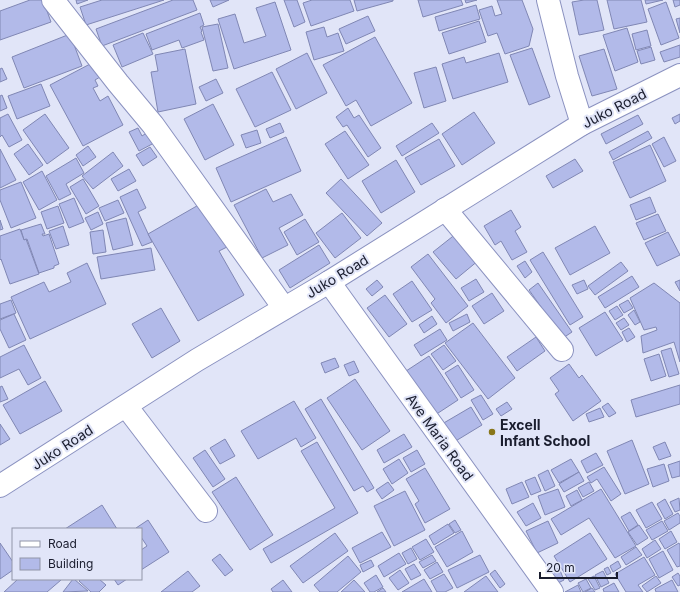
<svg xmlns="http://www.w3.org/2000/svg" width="680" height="592" viewBox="0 0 680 592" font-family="Inter,sans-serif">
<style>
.building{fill:#b2bae9;stroke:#8087b4}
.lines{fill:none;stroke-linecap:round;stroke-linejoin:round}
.minor-casing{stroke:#8b92c0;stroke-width:24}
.minor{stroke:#fff;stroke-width:22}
.poi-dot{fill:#887619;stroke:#e1e5f8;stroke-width:1.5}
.labels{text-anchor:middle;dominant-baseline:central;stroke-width:4;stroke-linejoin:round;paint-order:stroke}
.street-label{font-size:14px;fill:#1a1d2e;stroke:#e1e5f8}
.poi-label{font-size:14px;font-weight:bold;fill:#1a1d2e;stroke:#e1e5f8;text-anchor:start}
</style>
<rect width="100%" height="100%" fill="#e1e5f8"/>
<g class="building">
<polygon points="30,0 43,0 51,22 0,40 0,11"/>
<polygon points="76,0 88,0 77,4"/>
<polygon points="102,0 164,0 86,25 80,7"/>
<polygon points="173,0 193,0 197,10 102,46 96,29"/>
<polygon points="210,0 229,0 213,7"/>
<polygon points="284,0 297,0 305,22 294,27"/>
<polygon points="312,0 350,0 354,11 311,26 303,3"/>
<polygon points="354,0 393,0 393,1 357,11"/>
<polygon points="418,0 461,0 463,5 423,17"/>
<polygon points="465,0 477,0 466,3"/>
<polygon points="497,0 522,0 533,29 529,46 505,54 497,33 488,36 479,10 492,6 495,16 502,14"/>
<polygon points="584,0 597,0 604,30 579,35 572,2"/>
<polygon points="607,0 641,0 647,22 614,29"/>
<polygon points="645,0 663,0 646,4"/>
<polygon points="673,0 680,0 680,5 675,7"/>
<polygon points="275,2 291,50 234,69 218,19 235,14 244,43 266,36 256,8"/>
<polygon points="666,2 679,38 661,45 648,9"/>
<polygon points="476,5 480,19 439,31 435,17"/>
<polygon points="200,13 204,25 200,27 202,31 201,32 204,40 182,48 179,40 152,50 146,34"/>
<polygon points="368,16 375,31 346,44 339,29"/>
<polygon points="680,18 680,33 676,19"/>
<polygon points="479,21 486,42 449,54 442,33"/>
<polygon points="218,24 228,68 213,71 202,27"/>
<polygon points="324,27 327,37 338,33 344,51 314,60 306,32"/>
<polygon points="627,28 638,62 615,71 603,35"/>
<polygon points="647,30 651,46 636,50 632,34"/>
<polygon points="143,33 153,54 122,67 113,45"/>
<polygon points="70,34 82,66 24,88 12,57"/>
<polygon points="375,37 412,103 371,126 356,100 346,106 323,65"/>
<polygon points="680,45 680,57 664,62 660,52"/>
<polygon points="651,47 655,60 641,64 637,51"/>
<polygon points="532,48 550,97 529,105 510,55"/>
<polygon points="185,49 196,104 158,112 151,72 158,71 155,55"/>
<polygon points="604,49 617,89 592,96 579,56"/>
<polygon points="307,53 327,93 296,109 276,69"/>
<polygon points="499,53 508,82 453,99 442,64 464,57 466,63"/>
<polygon points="92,63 100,77 95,80 98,86 93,88 100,101 108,96 123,125 83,146 50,85"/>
<polygon points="436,67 446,101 424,108 414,73"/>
<polygon points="2,68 7,79 0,82 0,69"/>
<polygon points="272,72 291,110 255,127 236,89"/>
<polygon points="216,79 223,93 206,101 199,87"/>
<polygon points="41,84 50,106 17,119 8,96"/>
<polygon points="2,95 7,108 0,111 0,96"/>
<polygon points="213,104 234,145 205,160 184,119"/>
<polygon points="348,108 354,118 359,115 381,148 368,157 347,125 343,127 336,117"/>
<polygon points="474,112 495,143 462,165 442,134"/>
<polygon points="8,114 22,140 9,147 2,135 0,137 0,118"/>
<polygon points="45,114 69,148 47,164 23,130"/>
<polygon points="680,114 680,121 675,124 672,118"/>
<polygon points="638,115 643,124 606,144 601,134"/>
<polygon points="280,123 284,132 270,138 266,129"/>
<polygon points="432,123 439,133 402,156 396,146"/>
<polygon points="138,128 142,136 148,132 154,143 139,151 129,132"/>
<polygon points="257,130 261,143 246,148 241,135"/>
<polygon points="345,131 369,165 348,179 325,144"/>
<polygon points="648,131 652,138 613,160 609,152"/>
<polygon points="286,137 301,171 231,202 216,168"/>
<polygon points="664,137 676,161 664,167 652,144"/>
<polygon points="439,139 455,166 421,185 405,158"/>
<polygon points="28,144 43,165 29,175 14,154"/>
<polygon points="650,145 666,181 630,198 613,162"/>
<polygon points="88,146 96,157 83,166 76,155"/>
<polygon points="150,147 157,157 143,166 136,155"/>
<polygon points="0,149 16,180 0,188"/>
<polygon points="113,152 123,166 93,189 82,176"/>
<polygon points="76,158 84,173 66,184 71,194 59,200 46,176"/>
<polygon points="575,159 583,171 553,188 546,176"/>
<polygon points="396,160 415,192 381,213 362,181"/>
<polygon points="129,169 136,181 118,191 111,179"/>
<polygon points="42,171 57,200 39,210 23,182"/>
<polygon points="83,179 99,206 86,214 70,187"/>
<polygon points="341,179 382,223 367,236 326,193"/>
<polygon points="21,182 36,218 11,228 0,200 0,190"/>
<polygon points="137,189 146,208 138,212 152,242 142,246 120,197"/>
<polygon points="266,189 273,202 291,194 303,215 279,228 288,245 262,258 234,205"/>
<polygon points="650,197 656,212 636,220 630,205"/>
<polygon points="74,198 84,222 69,228 59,204"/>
<polygon points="118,200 124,213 105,221 99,208"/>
<polygon points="202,203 227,247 219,251 244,295 198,321 148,234"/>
<polygon points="58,206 64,223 47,229 41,212"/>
<polygon points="511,210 521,227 515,231 527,252 512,260 501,241 495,245 484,226"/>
<polygon points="98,212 103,224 91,230 85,218"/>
<polygon points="342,213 361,238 335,258 316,233"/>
<polygon points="658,214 666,231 644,240 636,223"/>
<polygon points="126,218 133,245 113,250 106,223"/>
<polygon points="305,219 319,242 297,255 284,232"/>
<polygon points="0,220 3,229 0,230"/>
<polygon points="41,224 45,234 42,234 43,236 49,234 59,264 54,266 54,268 39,273 27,239 24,240 21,230"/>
<polygon points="63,226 69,245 56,249 49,231"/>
<polygon points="595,226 610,253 570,275 555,248"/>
<polygon points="20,229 24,240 26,239 39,274 10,284 1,259 0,260 0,236"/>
<polygon points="103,230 106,252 93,254 90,232"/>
<polygon points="668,232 680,255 657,266 645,243"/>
<polygon points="457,233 479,260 456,279 433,252"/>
<polygon points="319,245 330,263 290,288 279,270"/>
<polygon points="151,248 155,270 101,279 97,257"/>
<polygon points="543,252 583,317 570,325 530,260"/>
<polygon points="428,254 468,306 446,323 431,303 435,299 411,267"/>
<polygon points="525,261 532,272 525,278 517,266"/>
<polygon points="621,262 628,271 595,295 588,286"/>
<polygon points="87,263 106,304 30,339 11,297 44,282 49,292 71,282 67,273"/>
<polygon points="632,276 639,287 605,308 598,297"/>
<polygon points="476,279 484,292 469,301 461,288"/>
<polygon points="377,280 383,287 372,296 366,289"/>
<polygon points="584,280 588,289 577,294 572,285"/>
<polygon points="680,280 680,291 675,282"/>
<polygon points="412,281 432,310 412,322 393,294"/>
<polygon points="538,283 572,332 563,338 529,290"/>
<polygon points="654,283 680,303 680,362 674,342 643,353 641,336 657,330 656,327 644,330 630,298"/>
<polygon points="492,293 504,311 484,324 472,306"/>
<polygon points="385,295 407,324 389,337 367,308"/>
<polygon points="11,300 16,313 0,319 0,304"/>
<polygon points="628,300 633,308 624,313 619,305"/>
<polygon points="617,306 623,315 615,320 609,311"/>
<polygon points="161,308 180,341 152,358 132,324"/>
<polygon points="634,310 640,322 635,325 628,315"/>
<polygon points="605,312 623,340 596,356 579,328"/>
<polygon points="14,314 26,340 9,348 0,329 0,320"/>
<polygon points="467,314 470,322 453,331 449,323"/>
<polygon points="432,316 437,324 424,333 419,325"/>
<polygon points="624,318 629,325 621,330 616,323"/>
<polygon points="473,323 515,378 488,399 445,343"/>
<polygon points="629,328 635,337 627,342 622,332"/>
<polygon points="440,329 447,340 421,356 414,345"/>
<polygon points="536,337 545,351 517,371 507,357"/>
<polygon points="24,345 41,378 28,385 19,369 0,378 0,357"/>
<polygon points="444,345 456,361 443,370 431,354"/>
<polygon points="671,348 679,374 669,377 661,351"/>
<polygon points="659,354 666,376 651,381 644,359"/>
<polygon points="429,356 458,400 432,417 403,373"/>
<polygon points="335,358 339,367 325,373 321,363"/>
<polygon points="354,361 359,372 349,376 344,365"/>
<polygon points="569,364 579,378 582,375 601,401 573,421 555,394 559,391 550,378"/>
<polygon points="458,365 474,390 461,398 445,373"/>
<polygon points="355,379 390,431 362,450 327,398"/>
<polygon points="45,381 62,411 20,434 3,405"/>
<polygon points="680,385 680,404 636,417 631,400"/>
<polygon points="2,386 8,399 0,402 0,387"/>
<polygon points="481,395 493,414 483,420 471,400"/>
<polygon points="321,399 374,488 367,492 363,486 354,491 305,409"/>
<polygon points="294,401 316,438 301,447 296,438 258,459 241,431"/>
<polygon points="507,402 512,409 501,416 496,409"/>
<polygon points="608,403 616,413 609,417 602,407"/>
<polygon points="471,407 482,425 454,442 442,424"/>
<polygon points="600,408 604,417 589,422 586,414"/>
<polygon points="0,424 10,439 0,445"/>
<polygon points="404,434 412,447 384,463 377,450"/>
<polygon points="225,439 235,456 220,464 210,448"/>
<polygon points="632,440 649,484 625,494 607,451"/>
<polygon points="317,442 358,513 271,563 263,549 335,508 301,451"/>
<polygon points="665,442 671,456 659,460 653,447"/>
<polygon points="205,450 225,479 213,487 193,458"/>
<polygon points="417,450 425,464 411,472 403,458"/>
<polygon points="596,453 603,465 587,473 581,461"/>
<polygon points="399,459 408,473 392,484 383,469"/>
<polygon points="571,459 579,472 559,483 551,470"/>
<polygon points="680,461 680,476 672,478 668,465"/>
<polygon points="664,464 669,481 653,487 647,469"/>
<polygon points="604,467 621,494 611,501 597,479 591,483 587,477"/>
<polygon points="425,468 450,509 425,523 415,504 419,501 406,479"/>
<polygon points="548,470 555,486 545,491 538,475"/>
<polygon points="579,472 584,481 564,492 559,484"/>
<polygon points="236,477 273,535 250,550 212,492"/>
<polygon points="535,477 541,491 531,495 525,481"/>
<polygon points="388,482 394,490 382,499 376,490"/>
<polygon points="522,482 529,497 512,504 506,489"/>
<polygon points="589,482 594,491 583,497 578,488"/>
<polygon points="558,489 565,507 545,515 538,496"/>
<polygon points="601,489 636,546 615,558 589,518 561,535 551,519"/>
<polygon points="577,490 582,500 571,506 566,496"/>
<polygon points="405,491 425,530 394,546 374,506"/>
<polygon points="679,498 680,510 675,512 670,502"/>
<polygon points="665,499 673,514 665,519 657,504"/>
<polygon points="652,502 662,519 646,528 636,510"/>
<polygon points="533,503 541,518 526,526 517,512"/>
<polygon points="102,505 117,529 65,529"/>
<polygon points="630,512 638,525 629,531 621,517"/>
<polygon points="678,513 680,516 680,523 669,530 664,521"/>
<polygon points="148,520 169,552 141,570 141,550 147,546 141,537 141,529 136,528"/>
<polygon points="455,520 461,530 455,533 449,524"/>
<polygon points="548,521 558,543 537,553 526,531"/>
<polygon points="662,521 668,531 652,540 646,530"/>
<polygon points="448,524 454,533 434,545 429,536"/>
<polygon points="639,525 648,538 637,545 628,532"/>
<polygon points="462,531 473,552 447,567 435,547"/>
<polygon points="671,531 677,542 665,549 659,539"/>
<polygon points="382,532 391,547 360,563 352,548"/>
<polygon points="335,533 348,551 303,583 290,566"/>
<polygon points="590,533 607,559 570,582 554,556"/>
<polygon points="426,539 434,552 420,560 412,547"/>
<polygon points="655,540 661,549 647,558 642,549"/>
<polygon points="0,543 13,562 13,570 0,579"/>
<polygon points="679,543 680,545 680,566 677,567 667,550"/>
<polygon points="636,547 642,555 626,565 621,557"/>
<polygon points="411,548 417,559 408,564 402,553"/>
<polygon points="663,551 673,570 659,578 649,559"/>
<polygon points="399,553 406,564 384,577 378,566"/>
<polygon points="220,554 233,570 225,576 212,560"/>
<polygon points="432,555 436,561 423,568 419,562"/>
<polygon points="480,555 489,572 457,588 448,570"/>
<polygon points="348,556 361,572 337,592 320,592 314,585"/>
<polygon points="644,557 655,575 638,585 643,592 626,592 615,574"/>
<polygon points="371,560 374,566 363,572 360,565"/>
<polygon points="618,561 621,567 613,572 610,566"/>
<polygon points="437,562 443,572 430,579 424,570"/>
<polygon points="414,564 421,575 411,580 405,569"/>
<polygon points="608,567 611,573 607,575 604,569"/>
<polygon points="559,568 564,580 554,585 548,573"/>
<polygon points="400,570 409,583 398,590 389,578"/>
<polygon points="495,570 505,584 500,588 490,574"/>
<polygon points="188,571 200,586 192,592 161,592"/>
<polygon points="603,571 609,583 601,587 595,575"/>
<polygon points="678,573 680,576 680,585 678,586 672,577"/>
<polygon points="444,574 453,588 445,592 437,592 431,581"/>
<polygon points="376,575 383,587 374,592 370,592 364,583"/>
<polygon points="486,576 498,592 464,592"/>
<polygon points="594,576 600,588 595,590 588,579"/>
<polygon points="656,576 661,583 647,592 642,586"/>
<polygon points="18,579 61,579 61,580 47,592 4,592"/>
<polygon points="73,579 74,579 88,591 63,592"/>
<polygon points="81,579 99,579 106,585 99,592 91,592 79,581"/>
<polygon points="114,579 127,579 118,585"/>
<polygon points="424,579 432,592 402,592"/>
<polygon points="586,579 591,588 583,592 578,583"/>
<polygon points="283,580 292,592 273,592 271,589"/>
<polygon points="354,580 365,592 341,592"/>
<polygon points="672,580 678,592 656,592 655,589"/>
<polygon points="614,583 619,592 604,592 603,589"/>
<polygon points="578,585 581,592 565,592"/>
<polygon points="383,588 386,592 377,592"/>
<polygon points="592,588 595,592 585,592"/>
</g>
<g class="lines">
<defs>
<g id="minor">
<polyline points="53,0 118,83 153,125 284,308"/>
<polyline points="548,0 567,76 582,124"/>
<polyline points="445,209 562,350"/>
<polyline points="329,282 552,592"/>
<polyline points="126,406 206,511"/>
<polyline points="0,486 197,360 329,282 582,124 680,75"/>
</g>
</defs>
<use href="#minor" class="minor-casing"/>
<use href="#minor" class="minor"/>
</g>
<circle class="poi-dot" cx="492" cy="432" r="4"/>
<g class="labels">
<g class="street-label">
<text transform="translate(614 108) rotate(-27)">Juko Road</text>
<text transform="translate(337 276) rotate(-31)">Juko Road</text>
<text transform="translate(440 437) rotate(54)">Ave Maria Road</text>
<text transform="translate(62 447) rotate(-33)">Juko Road</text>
</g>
<g class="poi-label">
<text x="500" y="424">Excell<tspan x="500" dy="16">Infant School</tspan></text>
</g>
</g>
<rect x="12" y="528" width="130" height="52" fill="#e1e5f8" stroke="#9195a7"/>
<rect x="20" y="541" width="20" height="6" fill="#ffffff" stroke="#9195a7"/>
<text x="48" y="548" font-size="12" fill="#1a1d2e">Road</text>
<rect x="20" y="558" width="20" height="12" fill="#b2bae9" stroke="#9195a7"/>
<text x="48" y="568" font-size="12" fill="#1a1d2e">Building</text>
<path d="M540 572v6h77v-6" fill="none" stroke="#1a1d2e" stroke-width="2"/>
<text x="546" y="572" font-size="12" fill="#1a1d2e" stroke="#e1e5f8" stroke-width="3" paint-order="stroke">20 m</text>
</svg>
